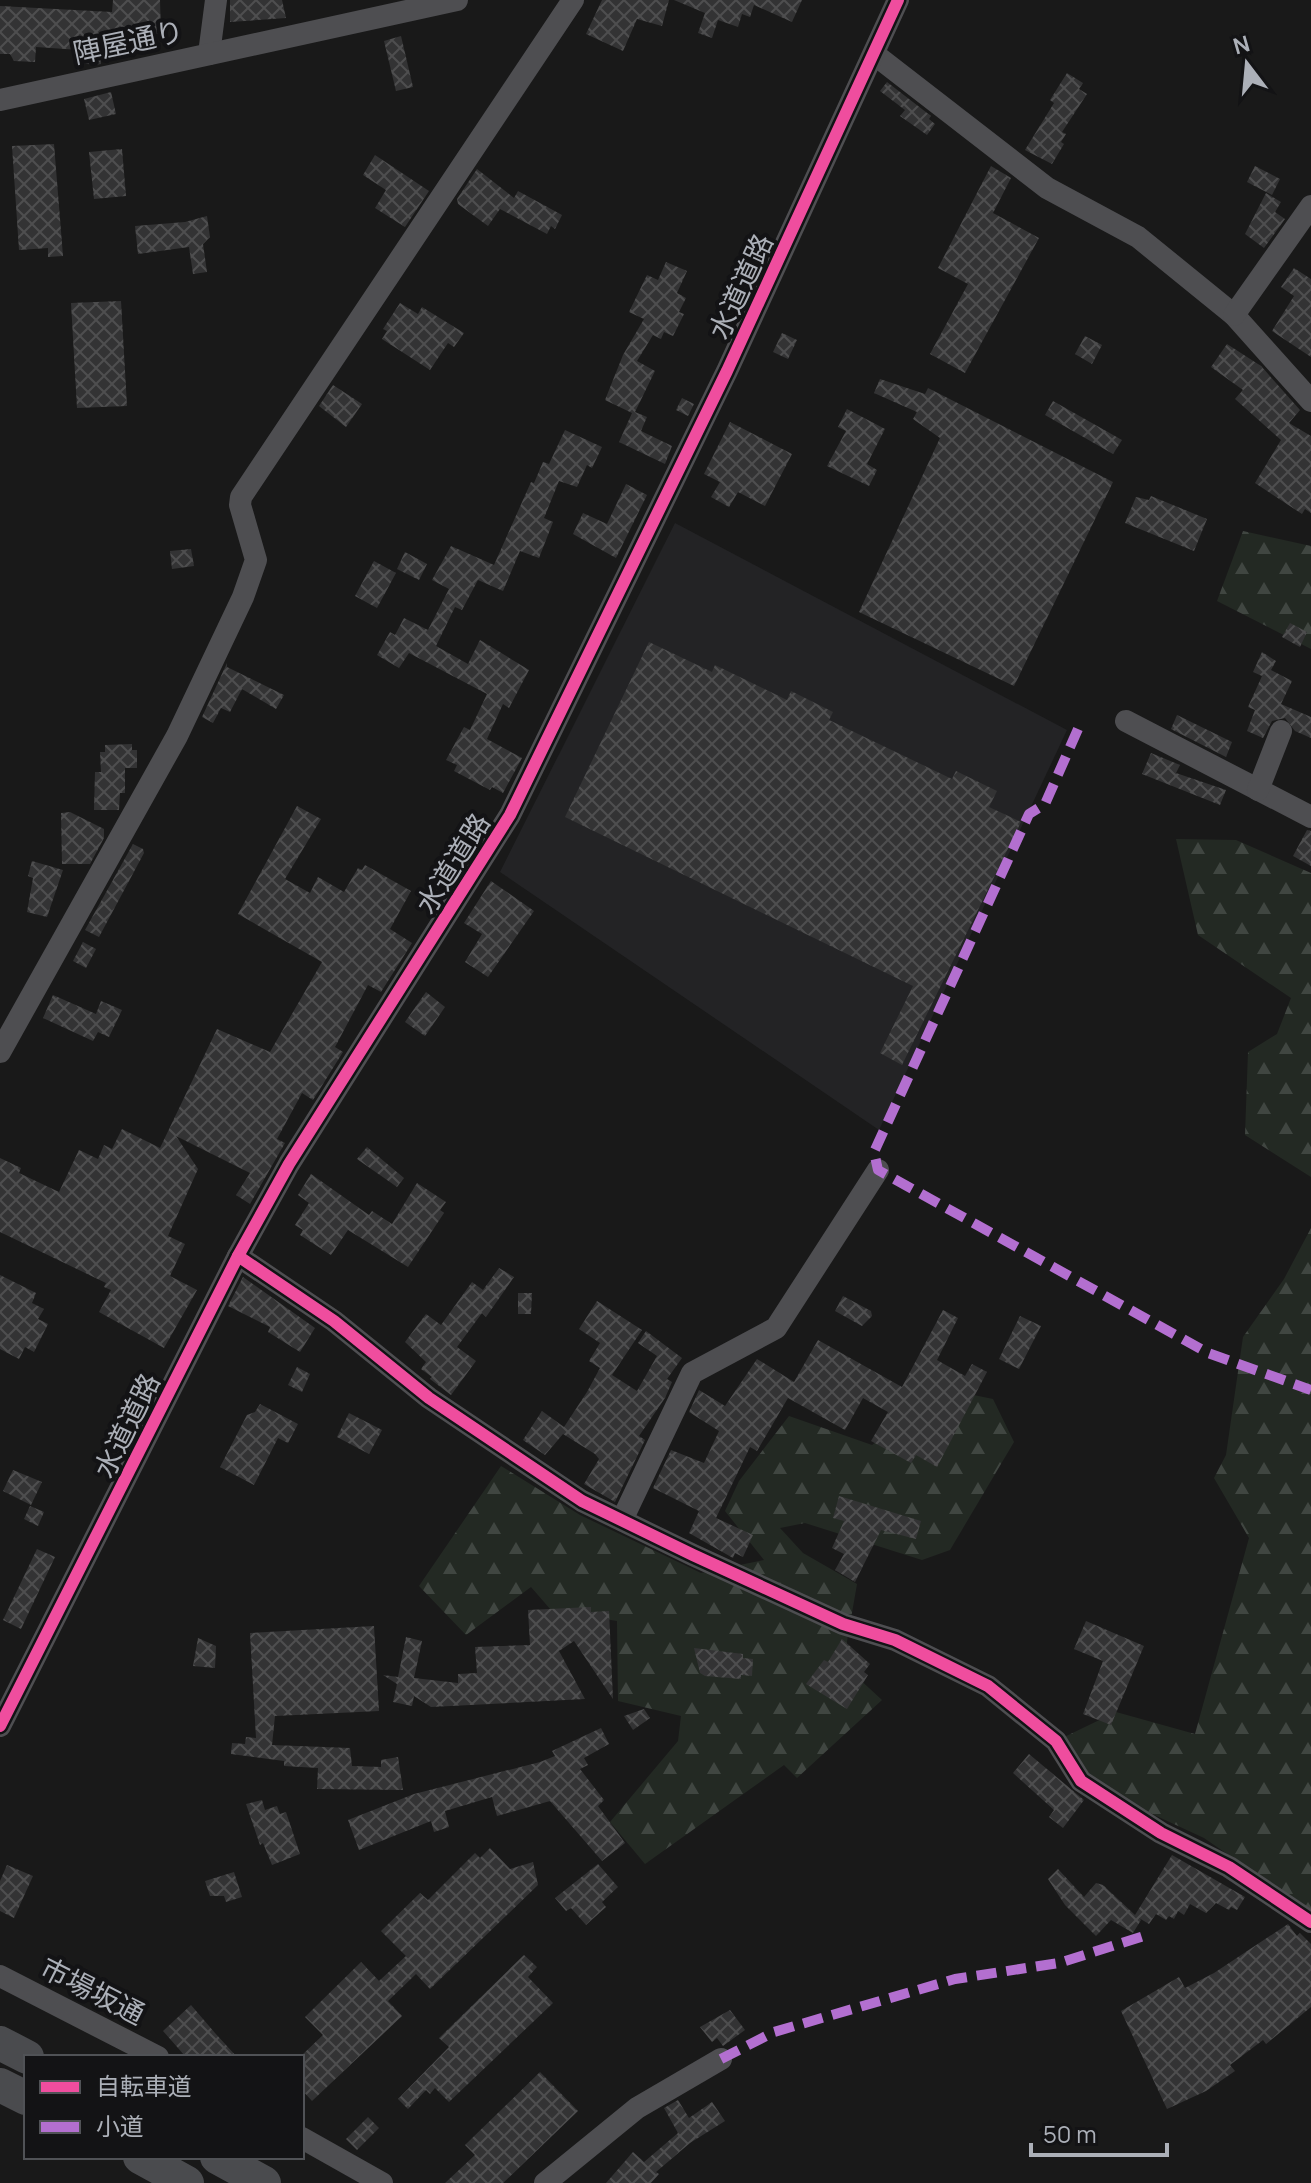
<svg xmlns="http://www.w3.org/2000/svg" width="1311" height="2183" viewBox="0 0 1311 2183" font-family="Manrope,'Noto Sans JP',sans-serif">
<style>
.built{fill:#232325}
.forest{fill:url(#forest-firs)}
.building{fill:url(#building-cross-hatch)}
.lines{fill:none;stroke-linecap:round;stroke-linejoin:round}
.minor{stroke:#4e4e51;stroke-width:22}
.highway{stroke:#4a4b4e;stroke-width:34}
.quiet{stroke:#b36fd0;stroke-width:10;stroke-dasharray:20 10;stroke-linecap:butt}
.cycleway-casing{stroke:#131315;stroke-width:17}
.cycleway{stroke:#ef4d9e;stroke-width:12}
.labels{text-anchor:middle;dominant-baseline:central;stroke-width:8;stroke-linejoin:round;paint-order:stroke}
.street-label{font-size:28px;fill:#acb0b8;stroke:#131315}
</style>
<defs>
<pattern id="forest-firs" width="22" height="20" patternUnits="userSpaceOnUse" patternTransform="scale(2)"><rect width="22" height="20" fill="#232923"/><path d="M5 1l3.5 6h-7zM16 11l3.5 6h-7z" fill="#404641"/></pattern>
<pattern id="building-cross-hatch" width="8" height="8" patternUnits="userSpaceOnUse" patternTransform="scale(2)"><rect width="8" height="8" fill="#333334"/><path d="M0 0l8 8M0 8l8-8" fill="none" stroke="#4e4e4f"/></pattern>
</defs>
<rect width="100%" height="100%" fill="#191919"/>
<polygon class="built" points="675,523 1067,730 879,1130 500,872"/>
<g class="forest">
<polygon points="1243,531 1311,546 1311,649 1217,601"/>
<polygon points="1176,839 1236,840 1311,873 1311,1177 1245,1135 1248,1052 1277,1034 1291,998 1198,935"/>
<polygon points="1311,1228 1311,1912 1204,1838 1081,1781 1056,1741 1116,1712 1195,1734 1249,1538 1214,1478 1226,1455 1243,1337 1284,1279"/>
<polygon points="949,1390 993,1399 1014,1442 950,1550 922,1560 805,1523 780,1528 803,1553 857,1584 843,1664 882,1700 797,1778 784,1765 645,1864 610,1822 678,1741 681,1716 618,1701 617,1621 551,1610 531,1587 466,1635 419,1586 501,1466 580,1515 701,1573 764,1560 725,1511 739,1481 789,1416 872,1445"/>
</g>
<g class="building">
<polygon points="113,0 160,0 161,34 130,34 126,58 101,57 101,64 96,65 79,63 80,50 36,47 35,62 14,61 10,54 0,54 0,6 112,12"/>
<polygon points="230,0 282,0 286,18 230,22"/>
<polygon points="602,0 669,0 662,26 637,19 623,51 586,34"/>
<polygon points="674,0 802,0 792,22 754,5 750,17 742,14 738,27 718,20 712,38 698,33 705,13"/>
<polygon points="401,36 413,87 396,91 384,41"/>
<polygon points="1067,73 1083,83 1079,89 1087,94 1062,132 1066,134 1061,142 1064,144 1052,164 1025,150 1054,103 1050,100"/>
<polygon points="887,82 931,116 929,119 935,124 927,135 900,116 905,110 880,91"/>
<polygon points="111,92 116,114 89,120 84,99"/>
<polygon points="54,144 63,256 48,257 48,248 19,250 12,146"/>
<polygon points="122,149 126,196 94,199 89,152"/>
<polygon points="375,155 429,191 405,227 375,208 386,190 363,175"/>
<polygon points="991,166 1011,178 993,213 1039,238 965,373 930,354 968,284 938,268"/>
<polygon points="1255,166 1280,179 1272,195 1247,182"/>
<polygon points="477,169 514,198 518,191 562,215 555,229 551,226 547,234 500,209 488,226 458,204 457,199"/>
<polygon points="1266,193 1281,202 1275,212 1285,219 1264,248 1245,234"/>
<polygon points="207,216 210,237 203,244 207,272 193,274 189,247 138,254 135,226 185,222"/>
<polygon points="666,262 687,271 677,293 686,298 679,312 684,314 673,336 664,332 661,339 653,335 637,361 655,371 635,412 647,417 641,431 672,446 665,464 619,442 632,413 605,400 623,355 644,319 629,312 647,275 658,280"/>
<polygon points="1294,268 1311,279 1311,357 1272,331 1294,296 1281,287"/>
<polygon points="121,301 127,406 77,408 71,303"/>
<polygon points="400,303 418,314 422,307 464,333 454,347 448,343 430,370 382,339 387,331 383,329"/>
<polygon points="782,333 797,340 788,359 773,352"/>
<polygon points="1085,336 1102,345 1092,364 1075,354"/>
<polygon points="1227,344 1261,366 1300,410 1289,423 1311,436 1311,513 1305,509 1302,514 1255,483 1281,440 1235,399 1243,390 1211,367"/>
<polygon points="880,379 925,394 928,388 1113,482 1014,686 859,612 940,438 913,419 917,412 874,393"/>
<polygon points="333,385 362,404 346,427 319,406"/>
<polygon points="682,398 694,404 688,416 676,410"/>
<polygon points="1053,401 1122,440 1113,454 1045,415"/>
<polygon points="847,409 885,429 867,464 877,470 869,486 827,466 846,431 838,427"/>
<polygon points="730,422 792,454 765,506 738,492 729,507 711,497 720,482 704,474"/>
<polygon points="565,430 602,447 592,468 587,465 577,487 559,481 544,518 553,522 539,558 520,551 503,591 478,580 462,610 455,607 436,646 468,664 480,640 529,670 509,708 503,704 487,739 522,758 503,793 492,787 490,790 454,771 457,765 446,760 464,727 470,730 487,694 409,653 399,668 377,655 390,632 395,635 404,618 428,630 449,589 432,580 451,546 494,565 531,482 534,483 543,462 549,464"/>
<polygon points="626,484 647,495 616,558 573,534 583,513 607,524"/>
<polygon points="1151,496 1207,519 1194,551 1125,523 1136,497 1149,500"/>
<polygon points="191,549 194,566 172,569 170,551"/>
<polygon points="405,552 427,564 419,580 397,569"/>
<polygon points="374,561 396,573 377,608 355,596"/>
<polygon points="1290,623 1307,632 1300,647 1282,637"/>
<polygon points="649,642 712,672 715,665 787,700 791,691 833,712 829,720 952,779 956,771 997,791 989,807 1021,822 902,1065 880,1053 913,986 565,817"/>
<polygon points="1262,652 1276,661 1271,670 1292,681 1281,704 1311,717 1311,738 1295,731 1285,718 1272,721 1263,738 1247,731 1255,710 1248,707 1262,676 1253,672"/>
<polygon points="227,663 227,667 284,695 276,709 242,689 230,712 221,708 213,723 202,717"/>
<polygon points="1177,715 1232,742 1226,757 1171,729"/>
<polygon points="132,744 132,750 137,750 137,768 125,768 125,793 120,793 119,810 94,810 95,772 101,772 100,752 105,752 105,745"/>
<polygon points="1151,753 1180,765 1176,773 1226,790 1220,805 1142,774"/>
<polygon points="297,806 321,819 285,879 310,893 318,877 344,892 358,868 362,870 365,865 411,891 390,929 412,943 381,992 368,985 335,1047 343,1052 313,1100 302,1093 277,1139 285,1143 250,1204 236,1195 250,1173 176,1136 198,1169 168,1236 185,1244 170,1276 197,1290 164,1348 99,1312 111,1290 104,1287 106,1283 0,1232 0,1158 21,1168 19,1173 59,1192 79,1150 98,1159 104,1145 112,1149 122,1129 160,1148 217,1029 270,1052 322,962 238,914"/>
<polygon points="70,812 104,829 104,838 90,864 62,864 61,813"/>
<polygon points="1307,830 1311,831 1311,866 1293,856"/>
<polygon points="133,844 143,849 144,853 99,937 85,930"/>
<polygon points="32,861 63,870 47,917 27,912 33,878 28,876"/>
<polygon points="491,881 534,911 488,977 465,962 482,934 464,923"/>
<polygon points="83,942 96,949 86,968 73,961"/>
<polygon points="426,992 445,1007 425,1036 405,1022"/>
<polygon points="53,995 96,1014 101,1001 122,1010 109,1037 98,1032 93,1041 43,1018"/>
<polygon points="367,1147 404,1178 397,1187 357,1159"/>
<polygon points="311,1174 369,1215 372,1211 392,1224 417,1183 446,1202 440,1210 444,1213 408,1267 348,1230 331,1255 300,1235 303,1230 295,1225 309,1203 298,1195"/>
<polygon points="499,1268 514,1277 486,1317 482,1313 457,1347 476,1361 451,1395 430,1379 432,1377 421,1369 426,1362 405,1342 426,1314 441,1325 472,1282 483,1290"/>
<polygon points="0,1275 36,1293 32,1303 44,1309 38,1319 48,1324 34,1352 25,1347 19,1359 0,1349"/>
<polygon points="243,1277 315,1328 300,1352 268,1332 270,1327 228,1306"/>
<polygon points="518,1293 532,1293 531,1314 518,1314"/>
<polygon points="843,1296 871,1311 872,1316 862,1326 835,1311"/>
<polygon points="597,1301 642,1330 612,1375 637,1391 657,1356 638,1343 646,1331 682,1358 667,1379 672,1382 665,1398 639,1436 645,1440 615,1502 584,1484 599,1459 595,1454 563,1434 545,1455 523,1440 542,1411 564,1427 587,1392 600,1368 589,1361 600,1343 579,1329"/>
<polygon points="943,1310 958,1318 937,1360 965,1376 972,1364 987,1372 937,1467 916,1455 911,1463 871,1441 888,1412 863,1398 845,1430 788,1398 757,1451 750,1447 716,1518 753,1535 743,1557 735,1553 733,1558 689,1533 699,1511 653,1488 671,1450 704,1463 719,1431 689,1412 699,1390 725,1406 757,1359 794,1382 818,1340 902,1387"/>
<polygon points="1020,1316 1041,1326 1019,1369 999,1359"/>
<polygon points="297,1367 310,1374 302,1392 288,1385"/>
<polygon points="260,1404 298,1424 288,1443 278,1438 254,1485 220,1467 247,1415 255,1412"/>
<polygon points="349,1413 382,1430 369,1454 337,1437"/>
<polygon points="13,1470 42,1482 31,1505 3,1491"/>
<polygon points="839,1496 921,1521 916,1539 881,1530 855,1582 835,1570 844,1554 832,1548 844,1521 833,1518"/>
<polygon points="30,1506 44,1512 38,1526 24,1519"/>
<polygon points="37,1549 55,1557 21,1629 3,1620"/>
<polygon points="591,1607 591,1612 609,1611 613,1699 574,1641 559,1651 585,1699 431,1707 414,1696 412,1706 393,1702 397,1684 383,1675 398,1677 406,1637 422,1641 414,1678 458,1683 458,1674 477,1673 475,1647 530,1645 528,1610"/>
<polygon points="1086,1621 1144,1646 1111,1725 1083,1714 1103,1661 1074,1649"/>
<polygon points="374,1626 379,1711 275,1716 272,1745 350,1748 352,1766 381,1767 381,1760 398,1757 403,1790 317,1789 318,1768 284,1766 284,1761 231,1754 232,1743 245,1744 246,1737 256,1738 250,1633"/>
<polygon points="198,1638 216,1646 215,1668 193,1666"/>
<polygon points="842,1639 870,1664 864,1672 868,1675 847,1709 806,1684 824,1660 828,1662"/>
<polygon points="694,1648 743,1654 743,1658 753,1659 752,1676 741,1675 741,1679 705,1676 700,1673"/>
<polygon points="644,1709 650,1718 633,1730 624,1716"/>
<polygon points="601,1728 609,1744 584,1758 588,1765 580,1769 604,1800 598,1806 625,1843 602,1861 550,1801 497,1816 492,1797 445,1811 449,1827 434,1832 431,1821 359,1850 348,1820 414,1794 540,1762 555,1756 552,1751"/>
<polygon points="1029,1754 1084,1800 1063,1828 1049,1817 1054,1810 1013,1773"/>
<polygon points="262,1800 265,1810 277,1806 280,1814 286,1812 300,1854 272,1865 263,1843 260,1845 246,1804"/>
<polygon points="490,1848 510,1869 533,1862 538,1885 430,1989 416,1974 388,2001 402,2016 312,2101 302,2090 302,2055 323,2035 305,2017 361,1962 379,1981 406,1956 381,1931 420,1893 428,1900 475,1853 480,1858"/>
<polygon points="1172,1855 1245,1897 1237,1910 1231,1907 1229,1910 1216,1903 1206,1913 1190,1904 1184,1915 1178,1911 1174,1919 1169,1916 1166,1920 1156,1914 1149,1924 1139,1918 1141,1920 1133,1933 1111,1920 1096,1936 1065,1905 1048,1879 1058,1869 1084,1897 1096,1883 1103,1885 1135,1915"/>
<polygon points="598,1864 618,1887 602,1902 606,1907 586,1925 571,1908 566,1911 555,1898"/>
<polygon points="7,1865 33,1876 14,1918 0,1911 0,1881"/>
<polygon points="234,1872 242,1897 226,1902 224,1896 210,1896 205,1881"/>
<polygon points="1288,1924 1297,1936 1300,1933 1311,1944 1311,2007 1266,2044 1263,2040 1230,2065 1235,2071 1206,2091 1167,2109 1121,2011 1179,1977 1185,1988 1214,1973"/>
<polygon points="524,1955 537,1967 528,1977 553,2003 449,2102 435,2088 430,2094 426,2090 408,2109 398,2099 449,2047 439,2038"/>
<polygon points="191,2005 215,2033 237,2057 186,2057 163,2031"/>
<polygon points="730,2010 745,2030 723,2046 717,2038 712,2042 700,2027"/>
<polygon points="540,2072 578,2111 503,2183 445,2183 475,2155 465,2145"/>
<polygon points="678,2100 689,2118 712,2102 725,2121 690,2143 656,2172 659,2174 651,2183 606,2183 633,2152 644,2162 678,2133 664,2108"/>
<polygon points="368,2117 379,2128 357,2150 346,2139"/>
</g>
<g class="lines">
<g class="minor">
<polyline points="209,54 216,0"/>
<polyline points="874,54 1047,188 1138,237 1234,315 1311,401"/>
<polyline points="0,100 457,0"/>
<polyline points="1234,315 1311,206"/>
<polyline points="1126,721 1311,817"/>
<polyline points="1258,790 1281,731"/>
<polyline points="0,1052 177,736 243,597 256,560 240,505 241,497 573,0"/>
<polyline points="238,1256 334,1321 429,1398 582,1501 693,1555 843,1624 895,1640 988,1686 1056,1741 1081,1781 1161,1833 1229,1867 1311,1922"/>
<polyline points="622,1520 692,1373 776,1328 878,1170"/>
<polyline points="0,1726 238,1256 289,1164 510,815 727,371 898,0"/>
<polyline points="0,1976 158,2057"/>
<polyline points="302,2138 382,2183"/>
<polyline points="545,2183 637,2108 721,2059"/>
</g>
<g class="highway">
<polyline points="0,2043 27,2057"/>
<polyline points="0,2085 26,2098"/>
<polyline points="140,2157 187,2183"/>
<polyline points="217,2157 264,2183"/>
</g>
<g class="quiet">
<polyline points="1078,729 1045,804 1029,814 874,1152 878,1170 1208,1353 1311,1390"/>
<polyline points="721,2059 774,2032 955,1979 1059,1963 1150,1934"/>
</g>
<defs>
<g id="cycleway">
<polyline points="238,1256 334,1321 429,1398 582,1501 693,1555 843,1624 895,1640 988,1686 1056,1741 1081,1781 1161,1833 1229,1867 1311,1922"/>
<polyline points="0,1726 238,1256 289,1164 510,815 727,371 898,0"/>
</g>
</defs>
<use href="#cycleway" class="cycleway-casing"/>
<use href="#cycleway" class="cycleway"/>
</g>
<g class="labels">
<g class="street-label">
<text transform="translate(128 41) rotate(-12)">陣屋通り</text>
<text transform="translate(740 286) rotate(-65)">水道道路</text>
<text transform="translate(452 863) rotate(-58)">水道道路</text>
<text transform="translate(126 1425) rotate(-64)">水道道路</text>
<text transform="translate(93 1990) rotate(27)">市場坂通</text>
</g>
</g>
<rect x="24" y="2055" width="280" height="104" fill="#131315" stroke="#505256" stroke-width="2"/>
<rect x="40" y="2081" width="40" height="12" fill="#ef4d9e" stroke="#505256" stroke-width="2"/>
<text x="96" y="2095" font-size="24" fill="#acb0b8">自転車道</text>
<rect x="40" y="2121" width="40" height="12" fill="#b36fd0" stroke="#505256" stroke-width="2"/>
<text x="96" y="2135" font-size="24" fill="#acb0b8">小道</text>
<g transform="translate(1247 64) rotate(344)" stroke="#131315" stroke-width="6" paint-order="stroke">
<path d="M0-6L14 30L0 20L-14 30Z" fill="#acb0b8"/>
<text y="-12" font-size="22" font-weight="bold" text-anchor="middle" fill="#acb0b8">N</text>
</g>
<path d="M1031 2143v12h136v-12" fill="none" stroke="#acb0b8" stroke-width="4"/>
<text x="1043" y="2143" font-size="24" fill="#acb0b8" stroke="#131315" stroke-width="6" paint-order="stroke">50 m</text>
</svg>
